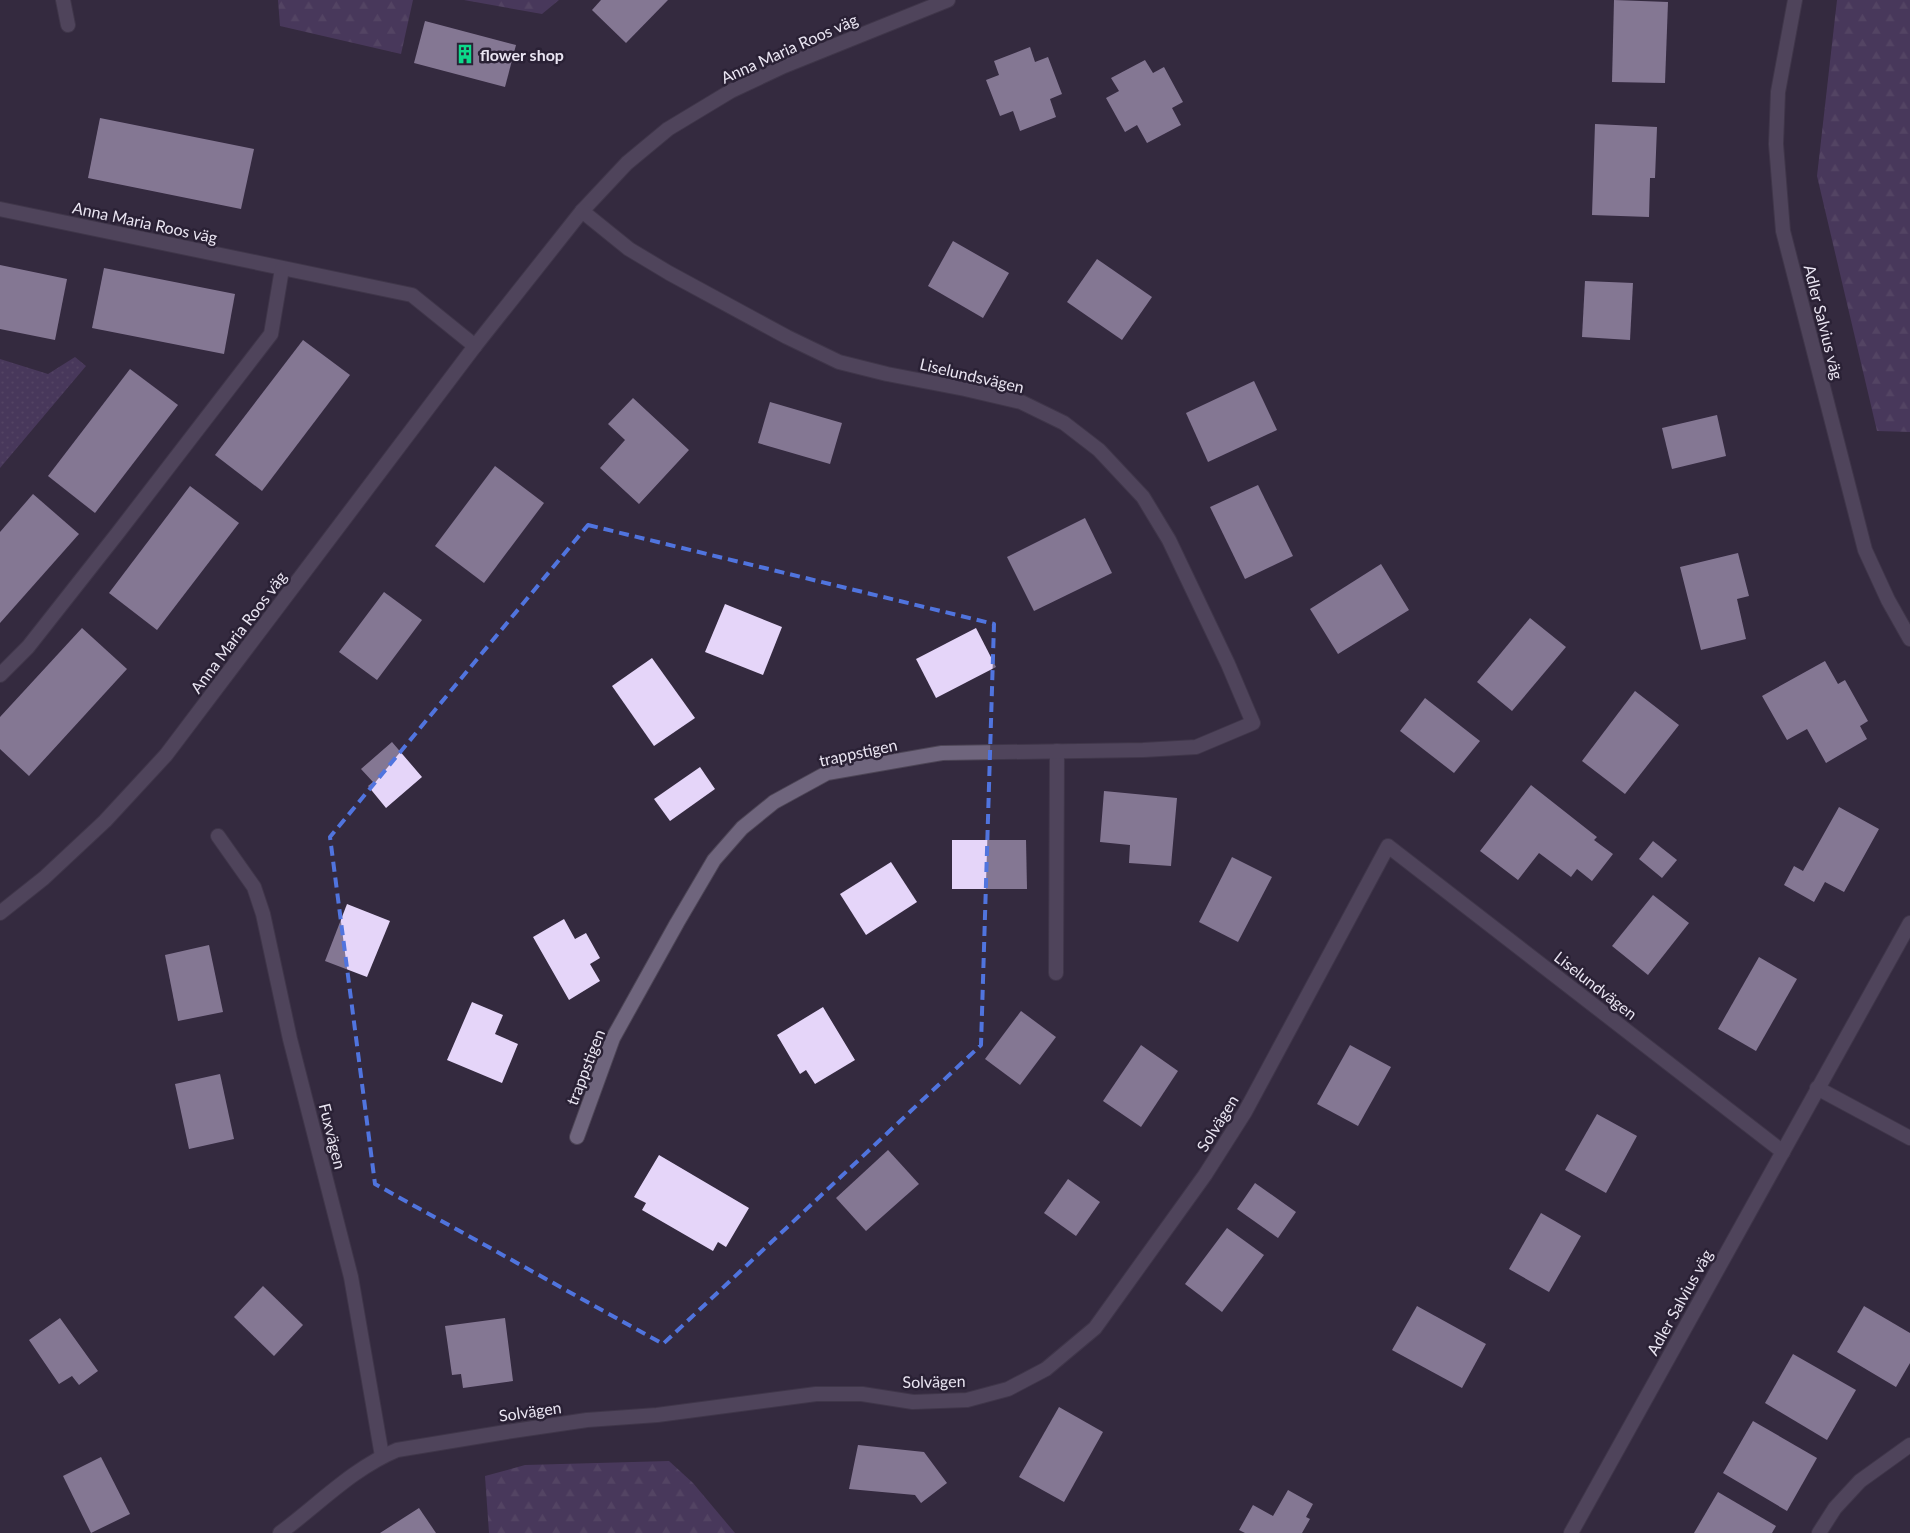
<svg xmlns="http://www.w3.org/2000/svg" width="1910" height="1533" viewBox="0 0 1910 1533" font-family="Lato,sans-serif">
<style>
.forest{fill:url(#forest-firs)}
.park{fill:url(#park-dots)}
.building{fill:#e5d5f9}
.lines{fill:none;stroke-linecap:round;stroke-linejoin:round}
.service-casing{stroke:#4d4556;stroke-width:16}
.minor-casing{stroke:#4d4556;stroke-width:16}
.service{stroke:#6f657d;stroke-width:14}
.minor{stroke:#6f657d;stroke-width:14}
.marked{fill:none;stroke:#5074de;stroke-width:4;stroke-dasharray:10 6;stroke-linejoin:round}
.labels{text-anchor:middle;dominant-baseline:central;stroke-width:5;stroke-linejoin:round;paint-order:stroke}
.street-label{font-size:16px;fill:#eae5f2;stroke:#2a2135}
.poi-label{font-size:16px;font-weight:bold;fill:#eae5f2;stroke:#2a2135;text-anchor:start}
</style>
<defs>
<pattern id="forest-firs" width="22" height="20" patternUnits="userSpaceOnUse" patternTransform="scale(1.25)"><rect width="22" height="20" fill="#614a7c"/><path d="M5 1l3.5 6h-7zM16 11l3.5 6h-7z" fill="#78648f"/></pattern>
<pattern id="park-dots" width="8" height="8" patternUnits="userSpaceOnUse" patternTransform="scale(1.25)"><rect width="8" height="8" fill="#614a7c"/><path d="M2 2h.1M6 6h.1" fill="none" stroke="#78648f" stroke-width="1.8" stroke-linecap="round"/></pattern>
</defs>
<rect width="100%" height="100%" fill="#342a3f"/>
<g class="forest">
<polygon points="278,0 413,0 401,54 280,26"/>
<polygon points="464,0 559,0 542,14"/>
<polygon points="1837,0 1910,0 1910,432 1877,431 1817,176"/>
<polygon points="669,1461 693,1483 735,1533 489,1533 485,1476 525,1465"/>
</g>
<polygon class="park" points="75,357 86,366 0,468 0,359 48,374"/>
<g class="building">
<polygon points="601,0 668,0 626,43 592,10"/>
<polygon points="1614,0 1668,2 1665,83 1612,82"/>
<polygon points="425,21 516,45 505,87 414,63"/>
<polygon points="1030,47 1035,62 1048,57 1062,94 1050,99 1056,117 1020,131 1013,111 1000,116 986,80 999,75 994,61"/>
<polygon points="1145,60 1153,73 1164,67 1183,102 1172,108 1181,125 1147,143 1137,125 1125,132 1106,98 1119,91 1111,78"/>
<polygon points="100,118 254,149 241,209 88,178"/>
<polygon points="1595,124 1657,127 1655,178 1650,178 1649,217 1592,215"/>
<polygon points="953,241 1009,273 983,318 928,286"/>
<polygon points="1097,259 1152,297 1122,340 1067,302"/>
<polygon points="0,265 67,279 55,340 0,329"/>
<polygon points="104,268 235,294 224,354 92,328"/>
<polygon points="1585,281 1633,283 1630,340 1582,337"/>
<polygon points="303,340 350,375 262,491 215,455"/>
<polygon points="130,369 178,405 95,513 48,476"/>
<polygon points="1254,381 1277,430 1208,462 1186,413"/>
<polygon points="633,398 689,450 639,504 600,468 625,440 608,424"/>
<polygon points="770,402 842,423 830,464 758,443"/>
<polygon points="1717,415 1726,456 1672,469 1662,428"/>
<polygon points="495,466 544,503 484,583 435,546"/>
<polygon points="1258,485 1293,556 1245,579 1210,507"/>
<polygon points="190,486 239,523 157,630 109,593"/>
<polygon points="33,494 79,534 0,623 0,532"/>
<polygon points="1085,518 1112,573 1034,611 1007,557"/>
<polygon points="1738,553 1749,596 1737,599 1746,639 1701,650 1680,567"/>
<polygon points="1381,564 1409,610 1338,654 1310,609"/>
<polygon points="384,592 422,620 377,680 339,652"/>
<polygon points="725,604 782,627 763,675 705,652"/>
<polygon points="1530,618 1566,647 1512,711 1477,682"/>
<polygon points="82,628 127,669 29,776 0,749 0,717"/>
<polygon points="976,628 996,667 936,698 916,659"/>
<polygon points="652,658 695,718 654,746 612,686"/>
<polygon points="1825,661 1838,684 1845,680 1868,721 1860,726 1867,739 1826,763 1807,729 1787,740 1762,696"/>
<polygon points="1635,691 1679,725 1625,794 1582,761"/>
<polygon points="1425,698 1480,741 1454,773 1400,731"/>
<polygon points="392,742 422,777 386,808 368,786 373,782 361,769"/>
<polygon points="700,767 715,789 670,821 654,799"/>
<polygon points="1531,785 1597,837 1594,840 1613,854 1592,881 1577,869 1571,877 1539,853 1518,880 1480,851"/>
<polygon points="1104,791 1177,798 1171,866 1129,863 1130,845 1100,842"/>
<polygon points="1839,807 1879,829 1844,892 1825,882 1814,902 1784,885 1794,866 1803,871"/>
<polygon points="952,840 1026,840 1027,889 952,889"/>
<polygon points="1653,841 1677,860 1662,878 1639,859"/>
<polygon points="1232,857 1272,877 1238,942 1199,922"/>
<polygon points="891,862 917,902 866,935 840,894"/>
<polygon points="1653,895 1689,923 1648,975 1612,946"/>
<polygon points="347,904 390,921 367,977 325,961"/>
<polygon points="564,919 575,939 586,933 600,958 590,964 600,981 569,1000 533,937"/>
<polygon points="209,945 223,1012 178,1021 165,955"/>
<polygon points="1759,957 1797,979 1756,1051 1718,1029"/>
<polygon points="472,1002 503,1015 495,1034 518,1044 502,1083 447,1060"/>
<polygon points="823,1007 855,1060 815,1084 806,1070 800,1074 777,1035"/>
<polygon points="1021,1011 1056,1037 1020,1085 985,1059"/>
<polygon points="1141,1045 1178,1071 1141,1127 1103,1101"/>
<polygon points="1350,1045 1391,1067 1358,1126 1317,1104"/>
<polygon points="220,1074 234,1139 189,1149 175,1084"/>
<polygon points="1597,1114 1637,1136 1606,1193 1565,1170"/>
<polygon points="888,1150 919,1184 866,1231 836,1198"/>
<polygon points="659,1155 749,1208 726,1247 718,1242 713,1251 642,1210 646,1203 634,1197"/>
<polygon points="1068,1179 1100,1202 1076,1236 1044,1213"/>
<polygon points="1255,1183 1296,1212 1278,1238 1237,1209"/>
<polygon points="1541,1213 1581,1236 1549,1292 1509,1269"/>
<polygon points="1227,1228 1264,1255 1222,1312 1185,1284"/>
<polygon points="263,1286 303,1325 274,1356 234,1317"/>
<polygon points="1417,1306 1486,1344 1462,1388 1392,1350"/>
<polygon points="1864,1306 1910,1333 1910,1363 1896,1387 1837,1352"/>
<polygon points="60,1318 98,1371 79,1385 72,1376 59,1384 29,1340"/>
<polygon points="505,1318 513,1381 463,1388 461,1374 452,1375 445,1326"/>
<polygon points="1793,1354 1856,1390 1827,1440 1765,1403"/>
<polygon points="1059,1407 1103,1432 1064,1502 1019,1477"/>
<polygon points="1753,1421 1817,1458 1787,1511 1723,1473"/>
<polygon points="858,1445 924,1452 947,1483 921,1503 915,1495 849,1489"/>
<polygon points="101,1457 130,1514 91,1533 63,1476"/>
<polygon points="1288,1490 1313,1504 1306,1517 1310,1519 1302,1533 1245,1533 1239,1530 1253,1505 1273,1516"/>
<polygon points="1718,1492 1776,1526 1772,1533 1694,1533"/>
<polygon points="419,1508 436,1533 380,1533"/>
</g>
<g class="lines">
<defs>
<g id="service">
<polyline points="0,209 412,295 475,346"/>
<polyline points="0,675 28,647 117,534 271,334 282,269"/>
</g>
<g id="minor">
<polyline points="63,0 68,25"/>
<polyline points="1795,0 1778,92 1776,144 1783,231 1865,550 1888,600 1910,639"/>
<polyline points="218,836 254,887 263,914 290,1039 351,1277 382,1456"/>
<polyline points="0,913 44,878 105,821 166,755 475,346 582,211 627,163 668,129 731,91 784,66 948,0"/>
<polyline points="1056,973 1057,751"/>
<polyline points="1817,1088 1910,1138"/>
<polyline points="577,1137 613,1038 677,923 714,860 742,828 774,802 827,773 942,753 1143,750 1196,747 1253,723 1228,664 1169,540 1143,497 1099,450 1064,423 1021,402 965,389 887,374 839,362 787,337 669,273 629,249 582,211"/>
<path d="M280,1533C318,1505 353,1468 397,1450L506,1432L587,1420L657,1415L816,1394H862L913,1402L967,1400L1008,1389L1046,1369L1095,1328L1205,1175L1245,1112L1388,846L1783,1152"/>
<polyline points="1571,1533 1910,923"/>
<polyline points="1819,1533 1835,1508 1860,1481 1910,1445"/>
</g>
</defs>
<use href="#service" class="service-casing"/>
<use href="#minor" class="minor-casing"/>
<use href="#service" class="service"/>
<use href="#minor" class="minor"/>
</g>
<path d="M0 0H1910V1533H0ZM588,525L994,624L981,1045L663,1344L375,1184L330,837Z" fill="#342a3f" fill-opacity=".55" fill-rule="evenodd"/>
<path class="marked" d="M588,525L994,624L981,1045L663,1344L375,1184L330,837Z"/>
<defs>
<symbol id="building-bare" viewBox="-9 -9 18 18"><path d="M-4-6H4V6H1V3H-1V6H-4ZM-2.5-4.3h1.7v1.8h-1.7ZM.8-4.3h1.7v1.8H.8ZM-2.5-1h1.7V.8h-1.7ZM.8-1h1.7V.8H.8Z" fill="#0dd98a" stroke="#2a2135" stroke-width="2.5" paint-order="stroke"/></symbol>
</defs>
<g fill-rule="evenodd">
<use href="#building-bare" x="451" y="40" width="28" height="28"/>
</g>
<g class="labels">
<g class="street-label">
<text transform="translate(789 48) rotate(-24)">Anna Maria Roos väg</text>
<text transform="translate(145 222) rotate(12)">Anna Maria Roos väg</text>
<text transform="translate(1824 322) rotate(76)">Adler Salvius väg</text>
<text transform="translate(972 375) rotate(13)">Liselundsvägen</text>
<text transform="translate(238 632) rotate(-53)">Anna Maria Roos väg</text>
<text transform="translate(858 752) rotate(-12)">trappstigen</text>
<text transform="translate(1596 985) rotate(38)">Liselundvägen</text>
<text transform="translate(585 1067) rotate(-69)">trappstigen</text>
<text transform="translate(1217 1123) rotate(-58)">Solvägen</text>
<text transform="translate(333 1136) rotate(76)">Fuxvägen</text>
<text transform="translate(1679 1302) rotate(-61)">Adler Salvius väg</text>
<text transform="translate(934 1381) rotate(-1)">Solvägen</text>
<text transform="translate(530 1411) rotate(-8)">Solvägen</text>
</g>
<g class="poi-label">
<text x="480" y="54">flower shop</text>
</g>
</g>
</svg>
